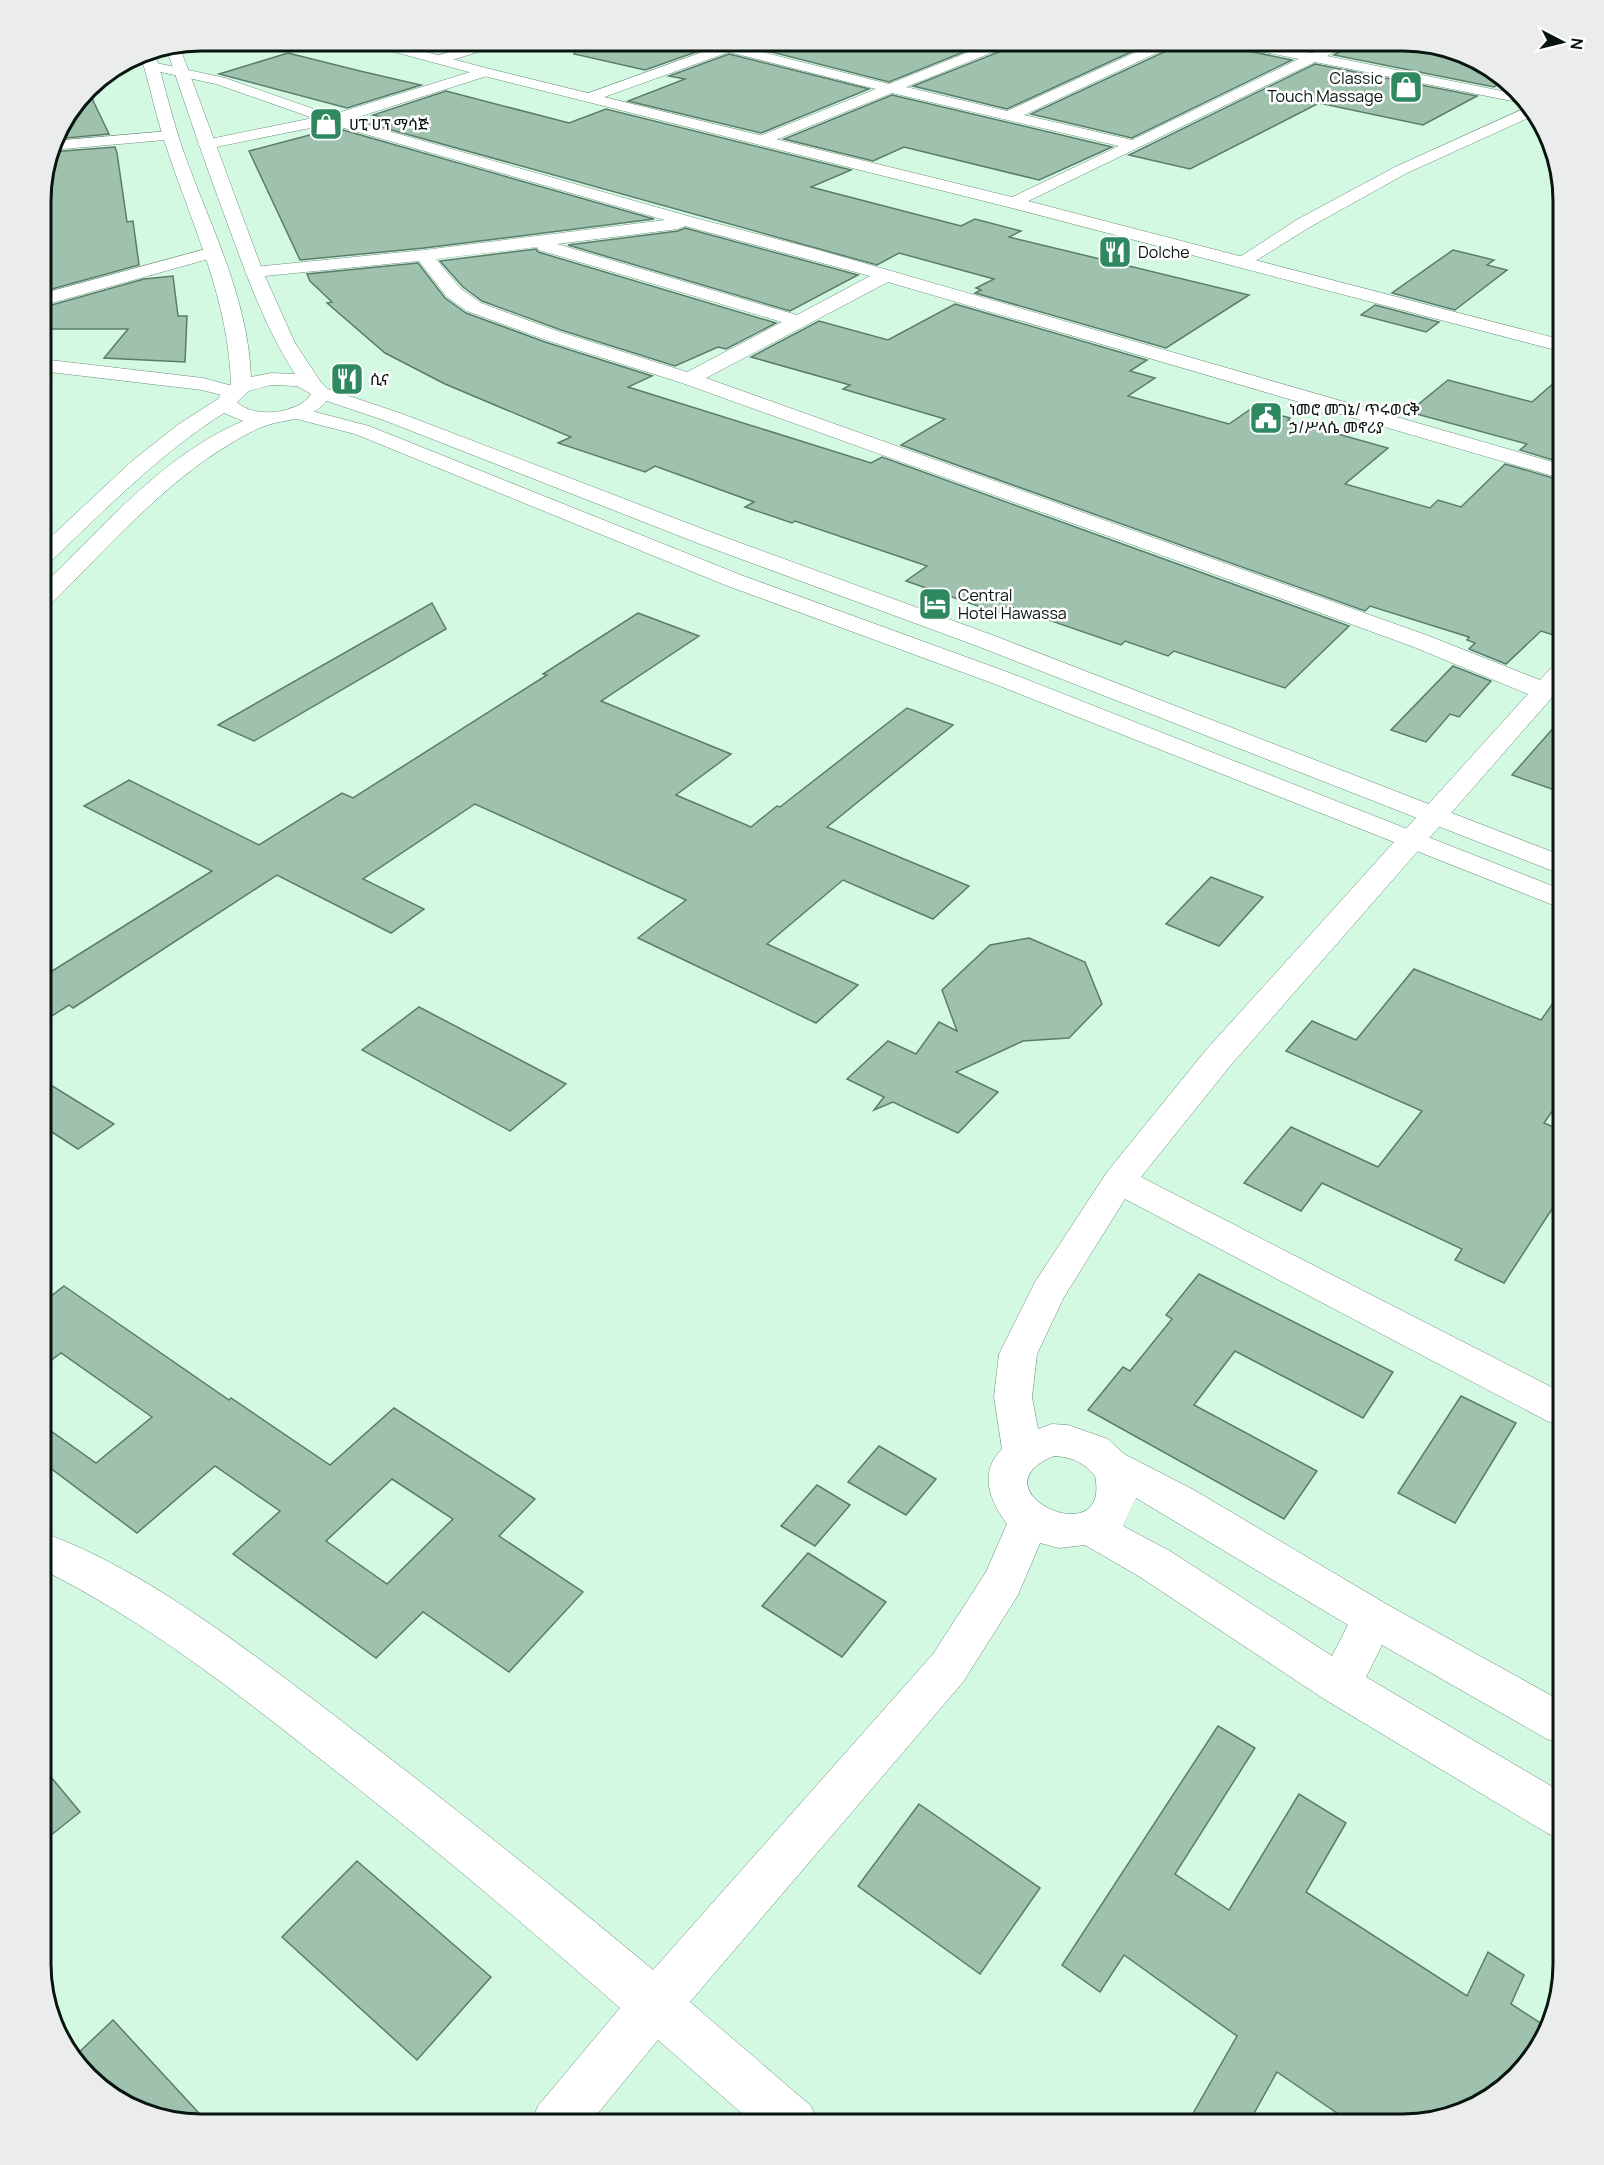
<svg xmlns="http://www.w3.org/2000/svg" width="1604" height="2165" viewBox="0 0 1604 2165" font-family="Manrope,'Noto Sans Ethiopic',sans-serif">
<style>
.building{fill:#9fc2ae;stroke:#5b7c6a;stroke-width:1.5;fill-rule:evenodd}
.lines{fill:none;stroke-linecap:round;stroke-linejoin:round}
.minor-casing{stroke:#6c8e7b;stroke-width:1}
.tertiary-casing{stroke:#6c8e7b;stroke-width:1}
.secondary-casing{stroke:#6c8e7b;stroke-width:1}
.minor{fill:#fff;fill-rule:evenodd}
.tertiary{fill:#fff;fill-rule:evenodd}
.secondary{fill:#fff;fill-rule:evenodd}
.labels{text-anchor:middle;dominant-baseline:central;stroke-width:5;stroke-linejoin:round;paint-order:stroke}
.far-poi-label{font-size:16px;fill:#08150e;stroke:#fff;text-anchor:start}
.rim{fill:none;stroke:#08150e;stroke-width:3}
</style>
<rect width="100%" height="100%" fill="#d4f9e3"/>
<g class="building">
<polygon points="575,41 727,41 645,70 574,54"/>
<polygon points="754,41 991,41 889,82 748,46"/>
<polygon points="1017,41 1053,49 1073,41 1086,43 1155,41 1007,109 913,86 1014,46"/>
<polygon points="1180,41 1220,41 1229,47 1292,60 1132,138 1031,114 1177,46"/>
<polygon points="1260,41 1332,41 1312,51"/>
<polygon points="1357,41 1381,41 1481,62 1504,81 1494,87 1334,55"/>
<polygon points="288,53 360,71 421,85 347,108 219,74"/>
<polygon points="729,54 869,89 761,133 628,101 685,79 669,76"/>
<polygon points="1315,64 1477,96 1423,125 1319,103 1190,169 1129,155"/>
<polygon points="88,90 109,134 55,139 57,130"/>
<polygon points="446,91 569,123 606,109 851,170 811,187 961,226 975,219 1021,231 1009,237 1249,295 1166,348 975,293 981,290 976,288 994,279 899,253 877,265 363,122 382,117 373,115"/>
<polygon points="892,95 1112,147 1039,180 904,147 873,161 784,139"/>
<polygon points="336,128 654,219 424,248 300,260 249,151"/>
<polygon points="115,147 117,153 127,222 133,221 139,265 41,292 41,190 51,152"/>
<polygon points="685,228 858,275 790,311 568,245 678,231"/>
<polygon points="536,249 538,252 776,323 726,349 718,347 675,366 561,330 482,301 463,287 440,261"/>
<polygon points="1453,250 1494,260 1487,265 1507,270 1455,310 1392,293"/>
<polygon points="418,263 445,298 466,313 545,342 652,376 628,387 871,463 882,457 1349,626 1285,688 1174,651 1168,656 1125,641 1121,645 1008,606 998,613 906,581 927,566 795,521 792,523 745,507 754,502 655,466 645,472 558,443 571,437 445,384 385,353 327,303 332,302 310,281 307,274"/>
<polygon points="173,276 178,316 187,316 185,362 104,358 128,329 41,329 41,308 144,279"/>
<polygon points="955,304 1147,360 1130,371 1155,378 1128,396 1229,424 1252,408 1290,418 1288,420 1388,448 1345,484 1430,508 1438,500 1461,507 1505,464 1563,481 1563,638 1541,631 1506,664 1469,649 1475,643 1467,640 1469,637 1370,606 1365,611 901,445 945,419 843,389 850,385 751,357 819,321 888,340"/>
<polygon points="1375,305 1439,322 1426,332 1361,315"/>
<polygon points="1563,375 1563,463 1520,450 1527,444 1409,412 1448,380 1532,402"/>
<polygon points="432,603 446,629 254,741 218,725"/>
<polygon points="638,613 699,636 601,701 731,754 676,795 751,827 777,806 780,807 907,708 953,725 827,827 969,886 933,919 843,880 767,944 858,985 816,1023 638,938 686,900 475,804 363,879 424,909 391,933 277,875 73,1008 69,1005 41,1023 41,978 212,871 84,806 129,780 259,845 342,793 353,798 547,675 543,674"/>
<polygon points="1453,666 1491,681 1459,717 1450,714 1426,742 1391,730"/>
<polygon points="1563,717 1563,793 1512,775"/>
<polygon points="1211,877 1263,897 1219,946 1166,924"/>
<polygon points="1029,938 1085,962 1102,1004 1069,1038 1023,1041 956,1072 998,1092 958,1133 893,1102 874,1110 884,1097 847,1079 888,1041 916,1054 939,1022 957,1031 942,990 990,945"/>
<polygon points="1414,969 1541,1020 1563,989 1563,1096 1544,1123 1563,1131 1563,1192 1504,1283 1455,1260 1462,1249 1322,1183 1301,1211 1244,1183 1291,1127 1378,1167 1422,1111 1286,1051 1312,1021 1356,1040"/>
<polygon points="419,1007 566,1084 510,1131 362,1050"/>
<polygon points="41,1079 114,1124 78,1149 41,1125"/>
<polygon points="1199,1274 1393,1372 1363,1418 1235,1351 1194,1405 1317,1471 1284,1519 1088,1410 1123,1367 1130,1371 1172,1319 1166,1315"/>
<path d="M64,1286L229,1400L231,1398L330,1465L394,1408L535,1499L499,1536L583,1592L509,1672L423,1612L376,1658L233,1554L280,1511L215,1466L137,1533L41,1461V1424L96,1463L152,1417L61,1353L41,1368V1304ZM392,1479L453,1519L387,1584L326,1541Z"/>
<polygon points="1461,1396 1516,1423 1455,1523 1398,1493"/>
<polygon points="879,1446 936,1479 906,1515 848,1482"/>
<polygon points="817,1485 850,1505 815,1546 781,1526"/>
<polygon points="808,1553 886,1602 842,1657 762,1606"/>
<polygon points="1218,1726 1255,1748 1175,1874 1229,1910 1299,1794 1346,1823 1306,1892 1467,1996 1488,1952 1524,1975 1511,2004 1547,2027 1542,2044 1492,2098 1403,2124 1353,2124 1277,2072 1248,2124 1187,2124 1237,2036 1124,1955 1100,1992 1062,1965"/>
<polygon points="41,1765 80,1812 41,1843"/>
<polygon points="919,1804 1040,1888 980,1974 858,1886"/>
<polygon points="357,1861 491,1977 417,2060 282,1937"/>
<polygon points="113,2020 209,2124 201,2124 121,2103 73,2058"/>
</g>
<g class="lines">
<defs>
<g id="minor">
<polygon points="485,41 505,41 503,44 446,62 436,62 434,59 436,56"/>
<polygon points="733,41 752,41 742,47 889,84 996,41 1015,41 1013,44 906,87 1007,111 1160,41 1178,41 1176,44 1024,115 1132,140 1299,59 1229,45 1222,41 1249,41 1312,53 1337,41 1355,41 1327,56 1517,94 1527,104 1315,62 1014,208 1006,203 1008,199 1119,146 892,93 763,145 755,140 757,137 876,89 729,52 596,100 586,100 584,97 586,94"/>
<path d="M152,62L225,78L331,115L480,69H490L492,72L490,75L349,120L695,218L815,249L1563,465V479L888,282L706,378L1429,636L1540,680L1554,665L1563,662V685L1230,1066L1141,1177L1563,1393V1426L1549,1422L1125,1199L1064,1297L1037,1354L1032,1397L1038,1429L1052,1424L1068,1425L1108,1439L1124,1454L1194,1490L1388,1605L1563,1702V1745L1547,1739L1382,1645L1366,1677L1563,1793V1840L1547,1833L1324,1699L1140,1577L1085,1545L1059,1548L1040,1543L1018,1595L963,1682L690,2002L811,2106L819,2124H754L658,2040L589,2124H530L538,2106L620,2008C522,1922 422,1838 319,1758C231,1688 142,1619 41,1569V1532C141,1567 242,1646 326,1709C437,1794 546,1880 653,1970L933,1654L986,1572L1007,1524C990,1501 978,1473 1002,1449L994,1397L999,1354L1035,1282L1107,1172L1206,1050L1528,694L1411,646L1186,564L682,383L546,340L467,311L447,297L419,261L254,277L248,276L245,272L248,268L254,267L424,250L665,220L330,124L206,149L200,147L198,144L200,141L313,118L216,84L147,69L145,66L147,63ZM685,226L870,276L797,315L557,244L678,229ZM537,247L539,250L782,322L687,372L560,332L481,303L461,289L436,259ZM1054,1456C1072,1457 1083,1462 1095,1476C1112,1556 970,1490 1054,1456ZM1136,1498L1348,1625L1332,1656L1170,1551L1123,1526Z"/>
<polygon points="1530,106 1537,114 1407,173 1310,227 1247,266 1235,266 1232,262 1298,219 1395,167"/>
<polygon points="170,131 176,133 178,136 176,139 52,150 54,141"/>
<polygon points="213,247 219,248 222,252 219,256 41,306 41,294"/>
</g>
<g id="tertiary">
<polygon points="41,359 203,378 240,388 243,392 240,396 233,398 202,390 41,371"/>
<polygon points="322,387 400,413 716,534 995,636 1563,856 1563,875 977,646 700,544 386,421 315,397 312,393 315,389"/>
<polygon points="296,407 369,426 741,575 1010,673 1563,890 1563,909 992,683 725,585 355,434 289,417 286,413 289,409"/>
</g>
<g id="secondary">
<polygon points="363,41 384,41 490,69 1020,199 1563,340 1563,352 1008,207 480,75 365,44"/>
<path d="M179,45L263,272L295,343L320,381L332,393C319,416 299,418 275,423C261,426 245,435 233,442C162,484 108,548 50,605L41,607V587C104,527 161,456 243,421L224,413C159,454 105,510 49,563L41,565V546L132,461L179,424L218,399L224,389L231,385C229,303 195,231 169,155C157,121 150,86 140,53L154,51C165,85 172,119 184,153C210,226 248,297 251,377L271,373L295,374C265,328 247,276 228,225C206,166 186,107 166,47ZM271,385L297,386L311,394C299,414 253,419 237,402L249,391Z"/>
</g>
</defs>
<use href="#minor" class="minor-casing"/>
<use href="#tertiary" class="tertiary-casing"/>
<use href="#secondary" class="secondary-casing"/>
<use href="#minor" class="minor"/>
<use href="#tertiary" class="tertiary"/>
<use href="#secondary" class="secondary"/>
</g>
<defs>
<symbol id="shop-square" viewBox="-11 -11 22 22"><rect x="-9" y="-9" width="18" height="18" rx="4" fill="#2e8960" stroke="#fff"/><path d="M-5-2.5h2.3a2.7 3.5 0 0 1 5.4 0H5L5.5 6h-11ZM-1.5-2.5h3a1.5 2.3 0 0 0-3 0Z" fill="#fff"/></symbol>
<symbol id="restaurant-square" viewBox="-11 -11 22 22"><rect x="-9" y="-9" width="18" height="18" rx="4" fill="#2e8960" stroke="#fff"/><path d="M-5-6h1v4h1v-4h1v4h1v-4h1v5L-1.5 .5V6h-2V.5L-5-1ZM5-6V6H3V1.5H1.5Q1.5-4 5-6Z" fill="#fff"/></symbol>
<symbol id="civic-square" viewBox="-11 -11 22 22"><rect x="-9" y="-9" width="18" height="18" rx="4" fill="#2e8960" stroke="#fff"/><path d="M-.6-6.5H3V-4.5H.6V-3L4-1V1h2V6H-6V1h2V-1L-.6-3ZM-1.2 2.5V6h2.4V2.5Z" fill="#fff"/></symbol>
<symbol id="hotel-square" viewBox="-11 -11 22 22"><rect x="-9" y="-9" width="18" height="18" rx="4" fill="#2e8960" stroke="#fff"/><path d="M-6-4.5h1.5V1H6V5H4.5V3h-9V5H-6ZM-4 0a1.8 1.8 0 1 1 3.6 0ZM.5 0V-2.5h3Q6-2.5 6 0Z" fill="#fff"/></symbol>
</defs>
<g fill-rule="evenodd">
<use href="#shop-square" x="1387" y="68" width="38" height="38"/>
<use href="#shop-square" x="307" y="105" width="38" height="38"/>
<use href="#restaurant-square" x="1096" y="233" width="38" height="38"/>
<use href="#restaurant-square" x="328" y="360" width="38" height="38"/>
<use href="#civic-square" x="1247" y="399" width="38" height="38"/>
<use href="#hotel-square" x="916" y="585" width="38" height="38"/>
</g>
<g class="labels">
<g class="far-poi-label">
<text x="1383" y="78" text-anchor="end">Classic<tspan x="1383" dy="18">Touch Massage</tspan></text>
<text x="349" y="124">ሀፒ ሀፕ ማሳጅ</text>
<text x="1138" y="252">Dolche</text>
<text x="370" y="379">ሲና</text>
<text x="1289" y="409">ነመሮ መገኔ/ ጥሩወርቅ<tspan x="1289" dy="18">ኃ/ሥላሴ መኖሪያ</tspan></text>
<text x="958" y="595">Central<tspan x="958" dy="18">Hotel Hawassa</tspan></text>
</g>
</g>
<path d="M0 0H1604V2165H0ZM201 51H1403A150 150 0 0 1 1553 201V1964A150 150 0 0 1 1403 2114H201A150 150 0 0 1 51 1964V201A150 150 0 0 1 201 51Z" fill="#ebecec" fill-rule="evenodd"/>
<path class="rim" d="M201 51H1403A150 150 0 0 1 1553 201V1964A150 150 0 0 1 1403 2114H201A150 150 0 0 1 51 1964V201A150 150 0 0 1 201 51Z"/>
<g transform="translate(1562 42) rotate(97)" stroke="#ffffff" stroke-width="4.5" paint-order="stroke">
<path d="M0-4.5L10 22L0 15L-10 22Z" fill="#08150e"/>
<text y="-9" font-size="16" font-weight="bold" text-anchor="middle" fill="#08150e">N</text>
</g>
</svg>
